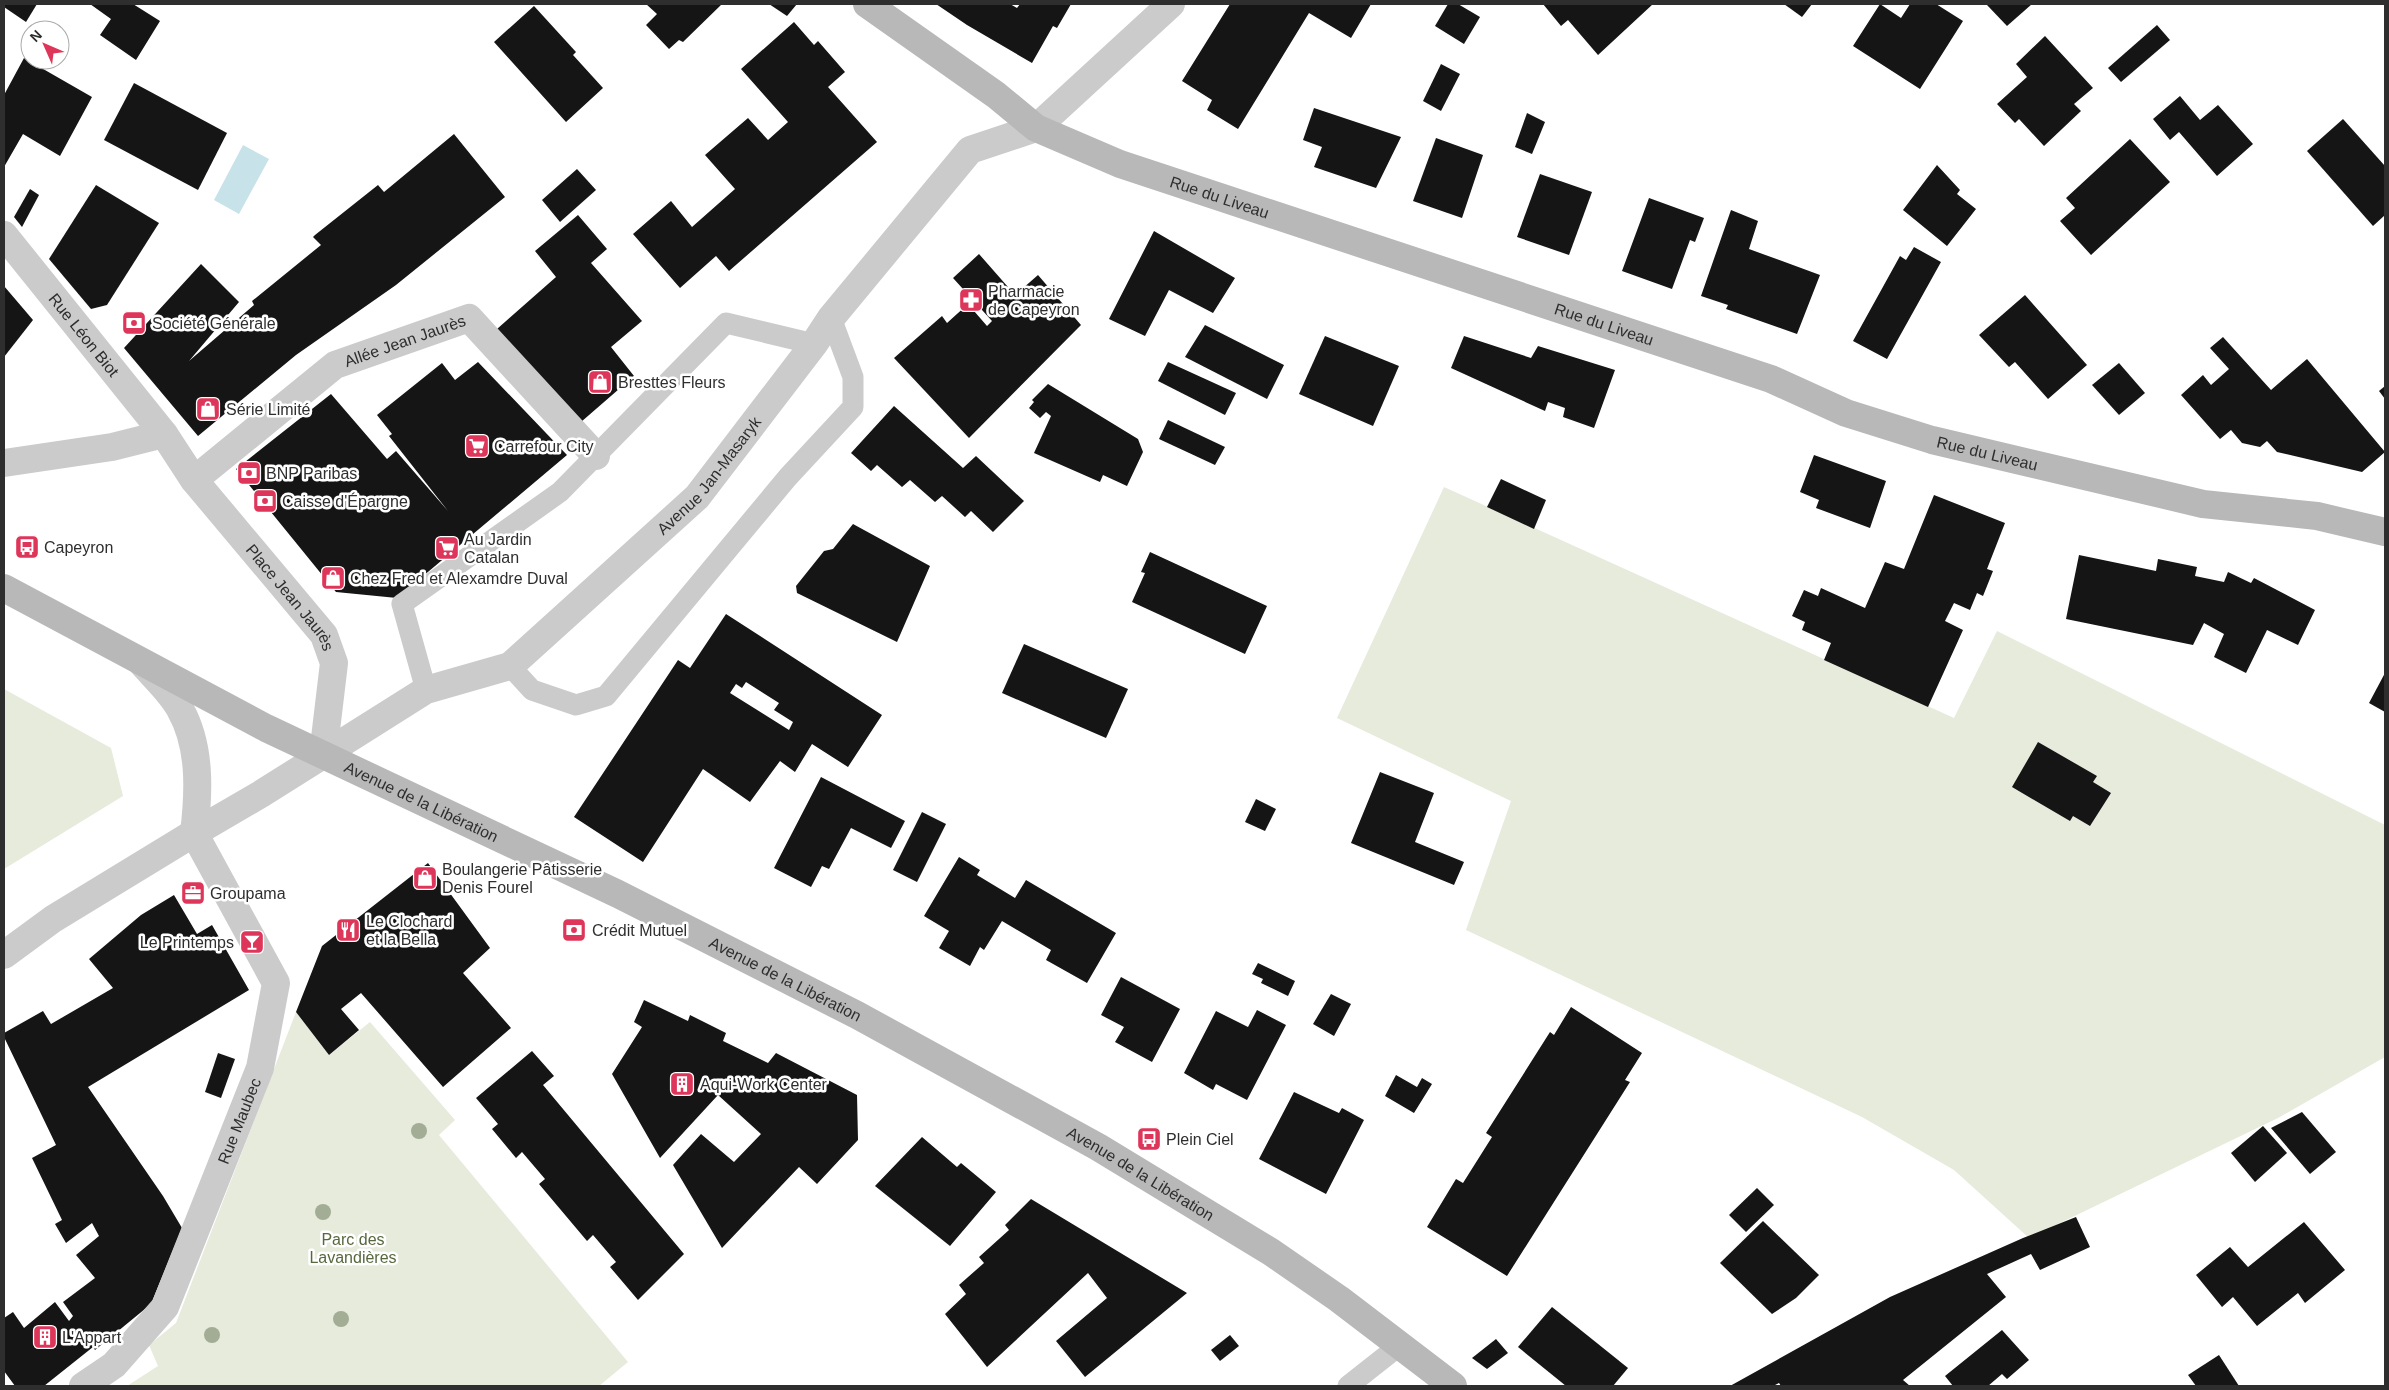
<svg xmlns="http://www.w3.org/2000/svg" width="2389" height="1390" viewBox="0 0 2389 1390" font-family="Arial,sans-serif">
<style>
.green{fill:#e6ebdc}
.water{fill:#c8e2ea}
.building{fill:#151515;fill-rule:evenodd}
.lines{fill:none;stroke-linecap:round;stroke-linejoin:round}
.lane{stroke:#cbcbcb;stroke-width:21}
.street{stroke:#cbcbcb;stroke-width:28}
.secondary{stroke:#b8b8b8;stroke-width:28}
.tree{fill:#a3ac94}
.labels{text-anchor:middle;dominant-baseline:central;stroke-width:5;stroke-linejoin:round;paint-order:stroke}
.street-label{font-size:16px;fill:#2e2e2e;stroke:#fff}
.poi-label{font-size:16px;fill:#2e2e2e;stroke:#fff;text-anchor:start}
.park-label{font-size:16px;fill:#57683d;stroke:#fff}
</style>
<rect width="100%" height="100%" fill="#fff"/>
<g class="green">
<polygon points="1444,487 1954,718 1997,631 2385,825 2385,1057 2278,1118 2029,1238 1954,1170 1862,1117 1466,930 1511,801 1337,718"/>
<polygon points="4,689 111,748 123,796 4,869"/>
<polygon points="296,1012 329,1055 370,1022 455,1120 439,1135 628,1362 599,1386 127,1386 158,1366 149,1345 176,1323"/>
</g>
<polygon class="water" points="243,145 269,159 239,214 214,200"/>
<g class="building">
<polygon points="4,4 37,4 26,22 4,7"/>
<polygon points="90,4 133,4 160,21 136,60 100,35 111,19"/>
<polygon points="646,4 722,4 683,42 679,40 669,49 646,25 657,14"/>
<polygon points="769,4 797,4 787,16"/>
<polygon points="936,4 1010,4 1017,8 1020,4 1071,4 1057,28 1053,26 1032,63 967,25"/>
<polygon points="1230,4 1371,4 1351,38 1309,13 1238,129 1207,110 1212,100 1182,81"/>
<polygon points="1448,4 1458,4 1480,17 1464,44 1435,26"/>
<polygon points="1543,4 1653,4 1598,55 1568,20 1561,26"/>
<polygon points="1784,4 1812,4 1802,17"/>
<polygon points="1880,4 1901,18 1910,4 1936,4 1963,21 1920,89 1853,46"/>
<polygon points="1988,4 2032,4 2007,26 1987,5"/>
<polygon points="534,6 576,52 573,55 603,88 566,122 494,42"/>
<polygon points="794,22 814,45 818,41 845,72 828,87 877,142 729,271 716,256 680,288 633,234 671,201 692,227 735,189 705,155 748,118 768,140 788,122 741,69"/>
<polygon points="2157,25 2170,40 2121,82 2108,68"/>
<polygon points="2045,36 2093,88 2074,104 2081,111 2044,146 2019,119 2015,123 1997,104 2027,77 2016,64"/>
<polygon points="24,58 92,97 60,156 23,134 4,167 4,95"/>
<polygon points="1441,64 1460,74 1441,111 1423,101"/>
<polygon points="134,83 227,133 198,190 104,140"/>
<polygon points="2180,96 2200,120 2218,105 2253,144 2217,176 2179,132 2170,140 2153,119"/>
<polygon points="1314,108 1401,137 1376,188 1314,167 1322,147 1303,140"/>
<polygon points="1527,113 1545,122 1532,154 1515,147"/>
<polygon points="2343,119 2385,166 2385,215 2373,226 2307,151"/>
<polygon points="454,134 505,197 396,285 296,355 198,436 124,348 201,264 239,302 189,361 254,305 252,301 321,245 313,237 315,235 378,185 384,192"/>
<polygon points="1436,138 1483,155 1462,218 1413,201"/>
<polygon points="2130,139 2170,182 2091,255 2060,221 2075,208 2066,198"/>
<polygon points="1937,165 1960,190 1957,194 1976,209 1947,246 1903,210"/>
<polygon points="577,169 596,190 560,222 542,200"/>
<polygon points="1540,174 1592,192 1569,255 1517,237"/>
<polygon points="96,185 159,223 107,305 91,309 49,259"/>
<polygon points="30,189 39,195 22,227 14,217"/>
<polygon points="1649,198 1704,218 1695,242 1690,240 1672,289 1622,271"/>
<polygon points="1731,210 1758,221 1749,249 1820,275 1797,334 1726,309 1728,305 1701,296"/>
<polygon points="578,215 607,249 591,263 642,321 611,347 634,376 581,422 497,329 556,277 535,251"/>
<polygon points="1154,231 1235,278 1213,313 1169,290 1145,336 1109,319"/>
<polygon points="1914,247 1941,262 1887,359 1853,341 1900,256 1906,260"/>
<polygon points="979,254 1015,295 1038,275 1081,325 969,438 894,358 942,316 947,323 968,304 987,326 992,321 953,278"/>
<polygon points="4,286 33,320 4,357"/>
<polygon points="2025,295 2087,365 2048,399 2015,362 2009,367 1979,335"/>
<polygon points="1205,325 1284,365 1267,399 1185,357"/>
<polygon points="1325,336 1399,366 1373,426 1299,394"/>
<polygon points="1464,336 1531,358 1538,346 1615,370 1594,428 1563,417 1565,408 1548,402 1545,411 1451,368"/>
<polygon points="2223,337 2271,390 2307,359 2385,452 2362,472 2277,452 2267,441 2260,447 2242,443 2231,430 2220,439 2181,395 2203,375 2211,385 2229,369 2210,348"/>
<polygon points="478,362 567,455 397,598 336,592 236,469 331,394 387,459 396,451 448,511 389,436 392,434 377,415 442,363 455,380"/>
<polygon points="1168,362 1236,393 1225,415 1158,381"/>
<polygon points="2119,363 2145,393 2119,415 2092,385"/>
<polygon points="1048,384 1138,439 1143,452 1127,486 1103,475 1100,482 1034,453 1051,416 1046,412 1040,418 1029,408 1034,402 1032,400"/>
<polygon points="2385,386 2385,399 2379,391"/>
<polygon points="894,406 963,468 976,456 1024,501 993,532 971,511 965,517 942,496 935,502 910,480 902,487 877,465 871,471 851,453"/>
<polygon points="1168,420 1225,447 1215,465 1159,439"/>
<polygon points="1814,455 1886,481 1870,528 1816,508 1819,500 1800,492"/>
<polygon points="1501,479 1546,500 1534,529 1487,507"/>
<polygon points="1934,495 2005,523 1987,569 1993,571 1983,596 1977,593 1970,610 1954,603 1945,621 1963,630 1928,707 1824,660 1831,643 1802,630 1805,622 1792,616 1804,590 1818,596 1821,588 1865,608 1885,562 1904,569"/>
<polygon points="853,524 930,566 897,642 797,593 796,586 824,551 833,549"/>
<polygon points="1150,552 1267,606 1245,654 1132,602 1145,573 1141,572"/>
<polygon points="2079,555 2156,571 2158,559 2197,567 2195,576 2224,582 2228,572 2251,583 2254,578 2315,610 2298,645 2267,630 2246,673 2214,657 2224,634 2204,623 2193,645 2066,619"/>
<path d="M726,614L882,715L848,767L812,744L795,772L780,761L750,802L703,769L643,862L574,817L678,660L690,668ZM746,682L779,703L774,710L793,722L789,730L730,693L736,684L742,688Z"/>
<polygon points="1024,644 1128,689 1106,738 1002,693"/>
<polygon points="2385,673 2385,712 2369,703"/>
<polygon points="2038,742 2097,776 2093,782 2111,793 2090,826 2073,816 2070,821 2012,787"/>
<polygon points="1380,772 1434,793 1415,842 1464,862 1454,885 1351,843"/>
<polygon points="821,777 905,821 891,848 851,828 829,869 822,866 811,887 774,868"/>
<polygon points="1256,799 1276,809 1265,831 1245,822"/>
<polygon points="922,812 946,824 917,882 893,870"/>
<polygon points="959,857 980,870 977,875 1015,898 1026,880 1116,933 1087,983 1046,960 1051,950 1002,921 984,950 980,947 970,966 939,948 949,931 924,916"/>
<polygon points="428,863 490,948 463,973 511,1028 443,1087 361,993 341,1009 359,1030 329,1055 296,1012 322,946"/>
<polygon points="174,895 197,934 212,925 249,990 88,1087 163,1196 182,1228 151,1304 95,1350 93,1347 44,1386 15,1386 4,1371 4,1318 13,1312 24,1328 55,1302 69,1321 73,1316 63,1302 95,1278 76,1255 99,1236 92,1223 66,1243 55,1224 62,1220 32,1158 56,1145 4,1037 4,1033 43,1011 51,1024 113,988 89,959 141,915"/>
<polygon points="1258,963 1295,981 1288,996 1261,983 1263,979 1252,974"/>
<polygon points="1121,977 1180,1009 1152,1062 1115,1042 1124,1027 1101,1015"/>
<polygon points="1331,994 1351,1004 1334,1036 1313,1024"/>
<polygon points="644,1000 688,1021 690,1015 726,1033 723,1041 768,1063 776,1053 857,1095 858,1140 817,1184 799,1167 722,1248 673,1165 701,1134 734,1162 761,1134 718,1095 660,1158 612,1074 642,1027 634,1022"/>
<polygon points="1571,1007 1642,1053 1625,1080 1630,1082 1507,1276 1427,1227 1456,1179 1463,1183 1492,1137 1486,1133 1550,1032 1554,1035"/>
<polygon points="1257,1010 1286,1025 1247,1100 1216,1084 1213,1090 1184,1073 1216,1011 1248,1027"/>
<polygon points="532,1051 554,1076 543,1085 684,1254 638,1300 610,1267 616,1262 593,1235 587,1241 539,1184 545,1179 522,1152 516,1158 492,1129 498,1124 476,1098"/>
<polygon points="218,1053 235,1059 221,1098 205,1092"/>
<polygon points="1396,1075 1417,1087 1422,1078 1432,1084 1414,1113 1385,1096"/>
<polygon points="1294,1092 1339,1113 1342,1108 1364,1120 1326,1194 1259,1159"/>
<polygon points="2302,1112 2336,1152 2310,1174 2271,1128"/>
<polygon points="2263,1126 2287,1153 2255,1182 2231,1153"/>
<polygon points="922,1137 957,1167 961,1163 996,1192 950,1246 875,1186"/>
<polygon points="1757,1188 1774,1205 1746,1232 1729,1215"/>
<polygon points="1031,1199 1187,1293 1085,1377 1056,1341 1107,1298 1088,1273 987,1367 945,1314 966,1294 959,1285 984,1263 979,1257 1009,1230 1005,1225"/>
<polygon points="2076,1217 2090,1247 2040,1270 2031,1254 1987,1274 2006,1297 1903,1380 1910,1386 1781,1386 1779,1383 1773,1386 1730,1386 1890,1297 2023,1238"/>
<polygon points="1763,1221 1819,1275 1796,1298 1772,1314 1720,1263"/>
<polygon points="2304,1222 2345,1270 2305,1303 2298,1293 2257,1326 2233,1297 2222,1307 2196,1275 2230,1247 2248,1267"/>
<polygon points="1552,1307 1628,1368 1613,1386 1566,1386 1518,1347"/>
<polygon points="2002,1330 2029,1360 2007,1379 2002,1374 1988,1386 1953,1386 1945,1376"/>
<polygon points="1230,1335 1239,1346 1220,1361 1211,1350"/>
<polygon points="1496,1339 1508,1353 1487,1369 1472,1358"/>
<polygon points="2219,1355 2239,1386 2196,1386 2188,1375"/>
</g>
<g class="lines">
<g class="lane">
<polyline points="510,666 532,690 576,705 606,696 788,477 853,407 853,377 831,318"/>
<polyline points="426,690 402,604 560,492 726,323 814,344"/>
<polyline points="1348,1386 1400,1345"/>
</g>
<g class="street">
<path id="s1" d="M4,235L164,434"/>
<path id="s2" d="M4,463L112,447L164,434L194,480L324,635L334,663L323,755"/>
<path id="s3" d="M194,480L335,365L469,318L596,456"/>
<path d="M141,662C153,676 171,692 180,709C201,746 199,792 194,833"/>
<path id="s4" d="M4,955L53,919L194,833L261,794L426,690L510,666L697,497L814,344L831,318L970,150L1036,128L1171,4"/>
<path id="s5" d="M83,1386L114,1365L165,1307L260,1068L276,983L194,833"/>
</g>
<g class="secondary">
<path id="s6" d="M867,4L996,95L1036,128L1120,164L1771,379L1846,413L1932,440L2203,504L2317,516L2385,532"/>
<path id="s7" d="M4,588L266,728L618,894L857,1015L1098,1147L1271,1252L1339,1299L1453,1386"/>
</g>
</g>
<g class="tree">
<circle cx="419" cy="1131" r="8"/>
<circle cx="323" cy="1212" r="8"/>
<circle cx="341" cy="1319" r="8"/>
<circle cx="212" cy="1335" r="8"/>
</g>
<defs>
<symbol id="pharmacy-square" viewBox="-11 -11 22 22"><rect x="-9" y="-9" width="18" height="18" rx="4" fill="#de365a" stroke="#fff"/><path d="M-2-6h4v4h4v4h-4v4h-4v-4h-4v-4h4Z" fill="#fff"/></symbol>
<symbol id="bank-square" viewBox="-11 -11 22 22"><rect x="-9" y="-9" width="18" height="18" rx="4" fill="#de365a" stroke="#fff"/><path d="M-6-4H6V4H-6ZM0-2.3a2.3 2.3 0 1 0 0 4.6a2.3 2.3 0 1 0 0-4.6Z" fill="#fff"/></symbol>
<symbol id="shop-square" viewBox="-11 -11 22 22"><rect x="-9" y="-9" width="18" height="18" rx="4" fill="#de365a" stroke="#fff"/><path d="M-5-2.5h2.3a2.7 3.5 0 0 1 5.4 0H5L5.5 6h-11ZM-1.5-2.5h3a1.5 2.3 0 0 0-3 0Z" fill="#fff"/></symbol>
<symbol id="supermarket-square" viewBox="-11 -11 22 22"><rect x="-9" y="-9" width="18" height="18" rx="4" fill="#de365a" stroke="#fff"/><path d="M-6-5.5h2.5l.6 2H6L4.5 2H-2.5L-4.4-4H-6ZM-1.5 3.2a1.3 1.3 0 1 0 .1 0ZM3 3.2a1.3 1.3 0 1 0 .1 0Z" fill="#fff"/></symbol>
<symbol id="bus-square" viewBox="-11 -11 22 22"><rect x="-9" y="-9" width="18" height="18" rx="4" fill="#de365a" stroke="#fff"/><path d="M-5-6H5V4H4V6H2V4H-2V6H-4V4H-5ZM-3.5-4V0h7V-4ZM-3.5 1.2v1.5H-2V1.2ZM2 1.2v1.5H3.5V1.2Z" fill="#fff"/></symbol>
<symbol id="office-square" viewBox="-11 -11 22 22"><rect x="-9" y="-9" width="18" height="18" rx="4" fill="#de365a" stroke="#fff"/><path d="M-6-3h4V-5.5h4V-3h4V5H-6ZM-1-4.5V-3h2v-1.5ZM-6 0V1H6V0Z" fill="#fff"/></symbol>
<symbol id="restaurant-square" viewBox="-11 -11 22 22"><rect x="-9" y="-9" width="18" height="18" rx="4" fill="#de365a" stroke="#fff"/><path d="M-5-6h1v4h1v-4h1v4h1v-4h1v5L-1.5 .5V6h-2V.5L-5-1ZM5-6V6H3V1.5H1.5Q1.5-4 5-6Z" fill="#fff"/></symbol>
<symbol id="bar-square" viewBox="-11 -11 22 22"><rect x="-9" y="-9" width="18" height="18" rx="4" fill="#de365a" stroke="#fff"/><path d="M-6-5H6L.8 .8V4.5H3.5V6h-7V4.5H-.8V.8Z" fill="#fff"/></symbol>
<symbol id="building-square" viewBox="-11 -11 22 22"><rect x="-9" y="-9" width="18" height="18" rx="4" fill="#de365a" stroke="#fff"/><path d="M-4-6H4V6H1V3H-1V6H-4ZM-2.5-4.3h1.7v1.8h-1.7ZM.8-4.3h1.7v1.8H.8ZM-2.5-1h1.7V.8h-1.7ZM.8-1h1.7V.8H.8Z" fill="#fff"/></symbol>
</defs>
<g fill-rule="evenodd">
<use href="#pharmacy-square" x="957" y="286" width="28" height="28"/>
<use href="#bank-square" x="120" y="309" width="28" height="28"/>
<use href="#shop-square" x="586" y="368" width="28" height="28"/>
<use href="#shop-square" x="194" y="395" width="28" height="28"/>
<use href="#supermarket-square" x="463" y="432" width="28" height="28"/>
<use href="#bank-square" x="235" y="459" width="28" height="28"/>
<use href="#bank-square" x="251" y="487" width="28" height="28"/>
<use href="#bus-square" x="13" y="533" width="28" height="28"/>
<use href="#supermarket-square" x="433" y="534" width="28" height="28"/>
<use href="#shop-square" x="319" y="564" width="28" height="28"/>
<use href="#shop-square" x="411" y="864" width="28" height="28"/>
<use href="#office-square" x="179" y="879" width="28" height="28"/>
<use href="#restaurant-square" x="334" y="916" width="28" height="28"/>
<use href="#bank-square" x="560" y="916" width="28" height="28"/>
<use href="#bar-square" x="238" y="928" width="28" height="28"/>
<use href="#building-square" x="668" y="1070" width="28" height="28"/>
<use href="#bus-square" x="1135" y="1125" width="28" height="28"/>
<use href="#building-square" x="31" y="1323" width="28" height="28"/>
</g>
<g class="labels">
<g class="street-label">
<text stroke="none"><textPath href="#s6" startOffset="406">Rue du Liveau</textPath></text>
<text stroke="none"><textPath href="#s6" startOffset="811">Rue du Liveau</textPath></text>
<text stroke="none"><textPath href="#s1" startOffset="128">Rue Léon Biot</textPath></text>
<text stroke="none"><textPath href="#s3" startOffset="256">Allée Jean Jaurès</textPath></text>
<text stroke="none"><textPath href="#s6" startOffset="1216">Rue du Liveau</textPath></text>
<text stroke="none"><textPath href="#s4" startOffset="862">Avenue Jan-Masaryk</textPath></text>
<text stroke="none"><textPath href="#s2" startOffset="370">Place Jean Jaurès</textPath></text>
<text stroke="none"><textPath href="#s7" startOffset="469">Avenue de la Libération</textPath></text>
<text stroke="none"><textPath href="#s7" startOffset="874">Avenue de la Libération</textPath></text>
<text stroke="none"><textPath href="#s5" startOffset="315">Rue Maubec</textPath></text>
<text stroke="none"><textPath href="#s7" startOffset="1279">Avenue de la Libération</textPath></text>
</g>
<g class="poi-label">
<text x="988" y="291">Pharmacie<tspan x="988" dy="18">de Capeyron</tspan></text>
<text x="152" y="323">Société Générale</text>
<text x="618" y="382">Bresttes Fleurs</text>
<text x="226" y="409">Série Limité</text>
<text x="494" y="446">Carrefour City</text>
<text x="266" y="473">BNP Paribas</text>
<text x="282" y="501">Caisse d'Épargne</text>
<text x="464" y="539">Au Jardin<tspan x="464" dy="18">Catalan</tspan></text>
<text x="44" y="547">Capeyron</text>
<text x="350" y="578">Chez Fred et Alexamdre Duval</text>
<text x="442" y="869">Boulangerie Pâtisserie<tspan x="442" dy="18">Denis Fourel</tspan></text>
<text x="210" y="893">Groupama</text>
<text x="366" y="921">Le Clochard<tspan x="366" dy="18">et la Bella</tspan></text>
<text x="592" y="930">Crédit Mutuel</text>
<text x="234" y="942" text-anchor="end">Le Printemps</text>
<text x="700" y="1084">Aqui-Work Center</text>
<text x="1166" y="1139">Plein Ciel</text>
<text x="62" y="1337">L'Appart</text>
</g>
<g class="park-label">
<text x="353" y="1239">Parc des<tspan x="353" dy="18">Lavandières</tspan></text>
</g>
</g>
<rect width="2389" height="1390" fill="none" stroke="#2e2e2e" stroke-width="10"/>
<g transform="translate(45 45) rotate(315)"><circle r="24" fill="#ffffff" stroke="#ababab"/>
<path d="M0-4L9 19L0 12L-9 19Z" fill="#de365a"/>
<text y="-8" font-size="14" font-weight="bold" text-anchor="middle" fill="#2e2e2e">N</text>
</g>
</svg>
